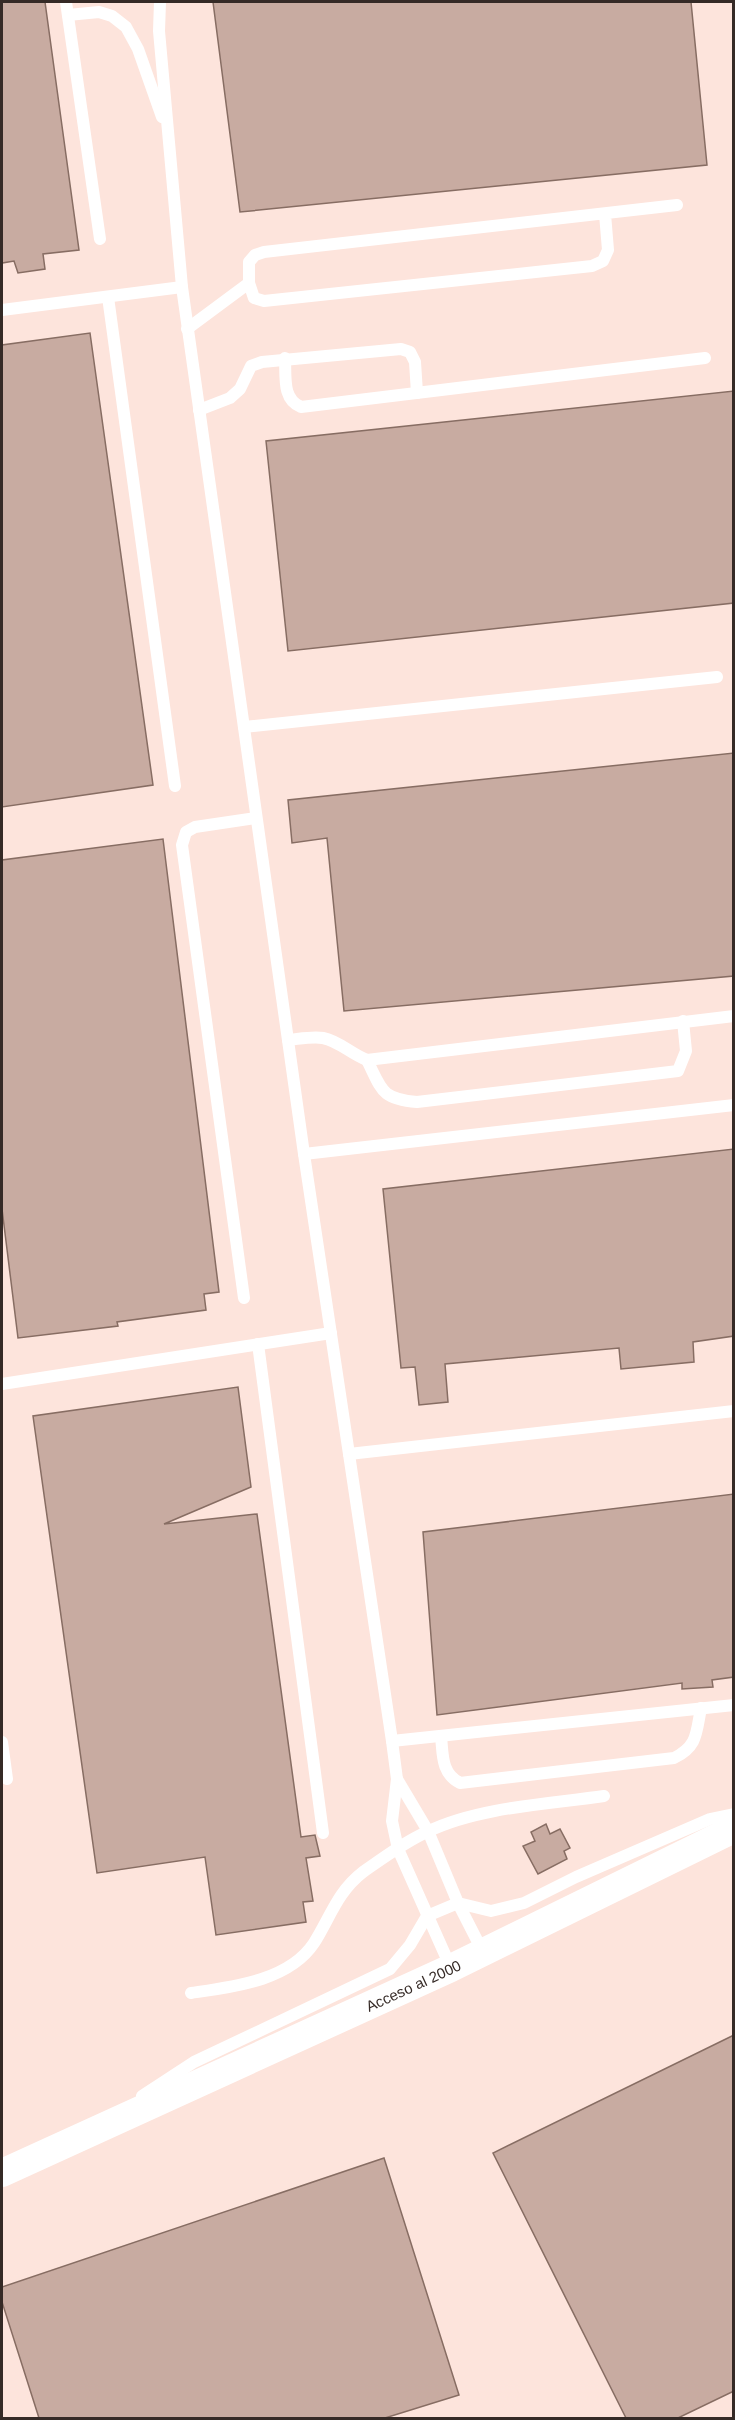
<svg xmlns="http://www.w3.org/2000/svg" width="735" height="2420" viewBox="0 0 735 2420" font-family="Helvetica,sans-serif">
<style>
.building{fill:#c8aba1;stroke:#876d63;stroke-width:1.5}
.lines{fill:none;stroke-linecap:round;stroke-linejoin:round}
.service{stroke:#fff;stroke-width:12}
.tertiary{stroke:#fff;stroke-width:28}
.labels{text-anchor:middle;dominant-baseline:central;stroke-width:5;stroke-linejoin:round;paint-order:stroke}
.street-label{font-size:15px;fill:#352a26;stroke:#fcf6f4}
</style>
<rect width="100%" height="100%" fill="#fde4dc"/>
<g class="building">
<polygon points="2,2 45,2 79,250 43,254 45,269 18,273 14,261 2,263"/>
<polygon points="213,2 691,2 707,165 240,212"/>
<polygon points="90,333 153,785 2,807 2,345"/>
<polygon points="734,391 734,603 288,651 266,441"/>
<polygon points="734,753 734,976 344,1011 327,838 292,843 288,800"/>
<polygon points="163,839 219,1292 204,1294 206,1310 117,1322 118,1326 18,1338 2,1209 2,860"/>
<polygon points="734,1149 734,1336 693,1342 694,1362 621,1369 619,1348 445,1364 448,1402 419,1405 415,1367 401,1368 383,1189"/>
<polygon points="238,1387 251,1487 164,1524 257,1514 301,1837 315,1835 320,1856 306,1858 313,1901 303,1902 306,1922 216,1935 205,1857 97,1873 33,1416"/>
<polygon points="734,1494 734,1677 712,1680 713,1687 682,1689 682,1683 437,1715 423,1532"/>
<polygon points="546,1824 550,1834 560,1829 570,1848 564,1851 567,1859 538,1874 523,1846 535,1841 531,1832"/>
<polygon points="734,2035 734,2391 678,2418 626,2418 493,2153"/>
<polygon points="384,2158 459,2395 385,2418 39,2418 2,2302 2,2287"/>
</g>
<g class="lines">
<g class="service">
<polyline points="66,2 100,239"/>
<polyline points="160,2 159,31 182,287 304,1154 392,1741 397,1779 392,1821 398,1849 451,1968"/>
<polyline points="68,15 99,12 112,16 126,27 138,49 162,117"/>
<polyline points="605,214 608,250 603,261 592,266 264,301 254,298 249,283 249,262 255,255 264,252 677,205"/>
<polyline points="108,297 175,786"/>
<polyline points="2,310 182,287"/>
<polyline points="187,329 249,283"/>
<path d="M285,358C286,377 282,399 301,407L705,358"/>
<polyline points="199,410 230,398 240,389 251,366 262,362 401,349 410,352 415,362 417,393"/>
<polyline points="244,727 717,677"/>
<path d="M288,1040C299,1039 313,1036 323,1038C339,1041 351,1054 367,1060L734,1016"/>
<path d="M367,1060C382,1090 381,1099 417,1102L678,1071L686,1051L683,1021"/>
<polyline points="304,1154 734,1105"/>
<polyline points="244,1298 182,845 186,832 195,827 256,818"/>
<polyline points="258,1344 323,1833"/>
<polyline points="2,1384 331,1333"/>
<polyline points="349,1454 734,1411"/>
<path d="M441,1736C443,1755 441,1773 460,1783L674,1758C698,1746 696,1733 701,1708"/>
<polyline points="392,1741 734,1705"/>
<polyline points="2,1742 7,1779"/>
<polyline points="397,1779 428,1831 458,1903 483,1952"/>
<path d="M191,1993C232,1987 289,1981 314,1943C330,1918 337,1892 363,1872C383,1858 406,1841 429,1831C479,1807 549,1804 604,1796"/>
<polyline points="142,2096 194,2062 390,1969 410,1945 427,1916 458,1903 491,1911 524,1903 576,1877 710,1819 734,1814"/>
</g>
<path class="tertiary" id="s1" d="M2,2173L451,1968L734,1829"/>
</g>
<g class="labels">
<g class="street-label">
<text stroke="none"><textPath href="#s1" startOffset="452">Acceso al 2000</textPath></text>
</g>
</g>
<rect width="735" height="2420" fill="none" stroke="#352a26" stroke-width="6"/>
</svg>
